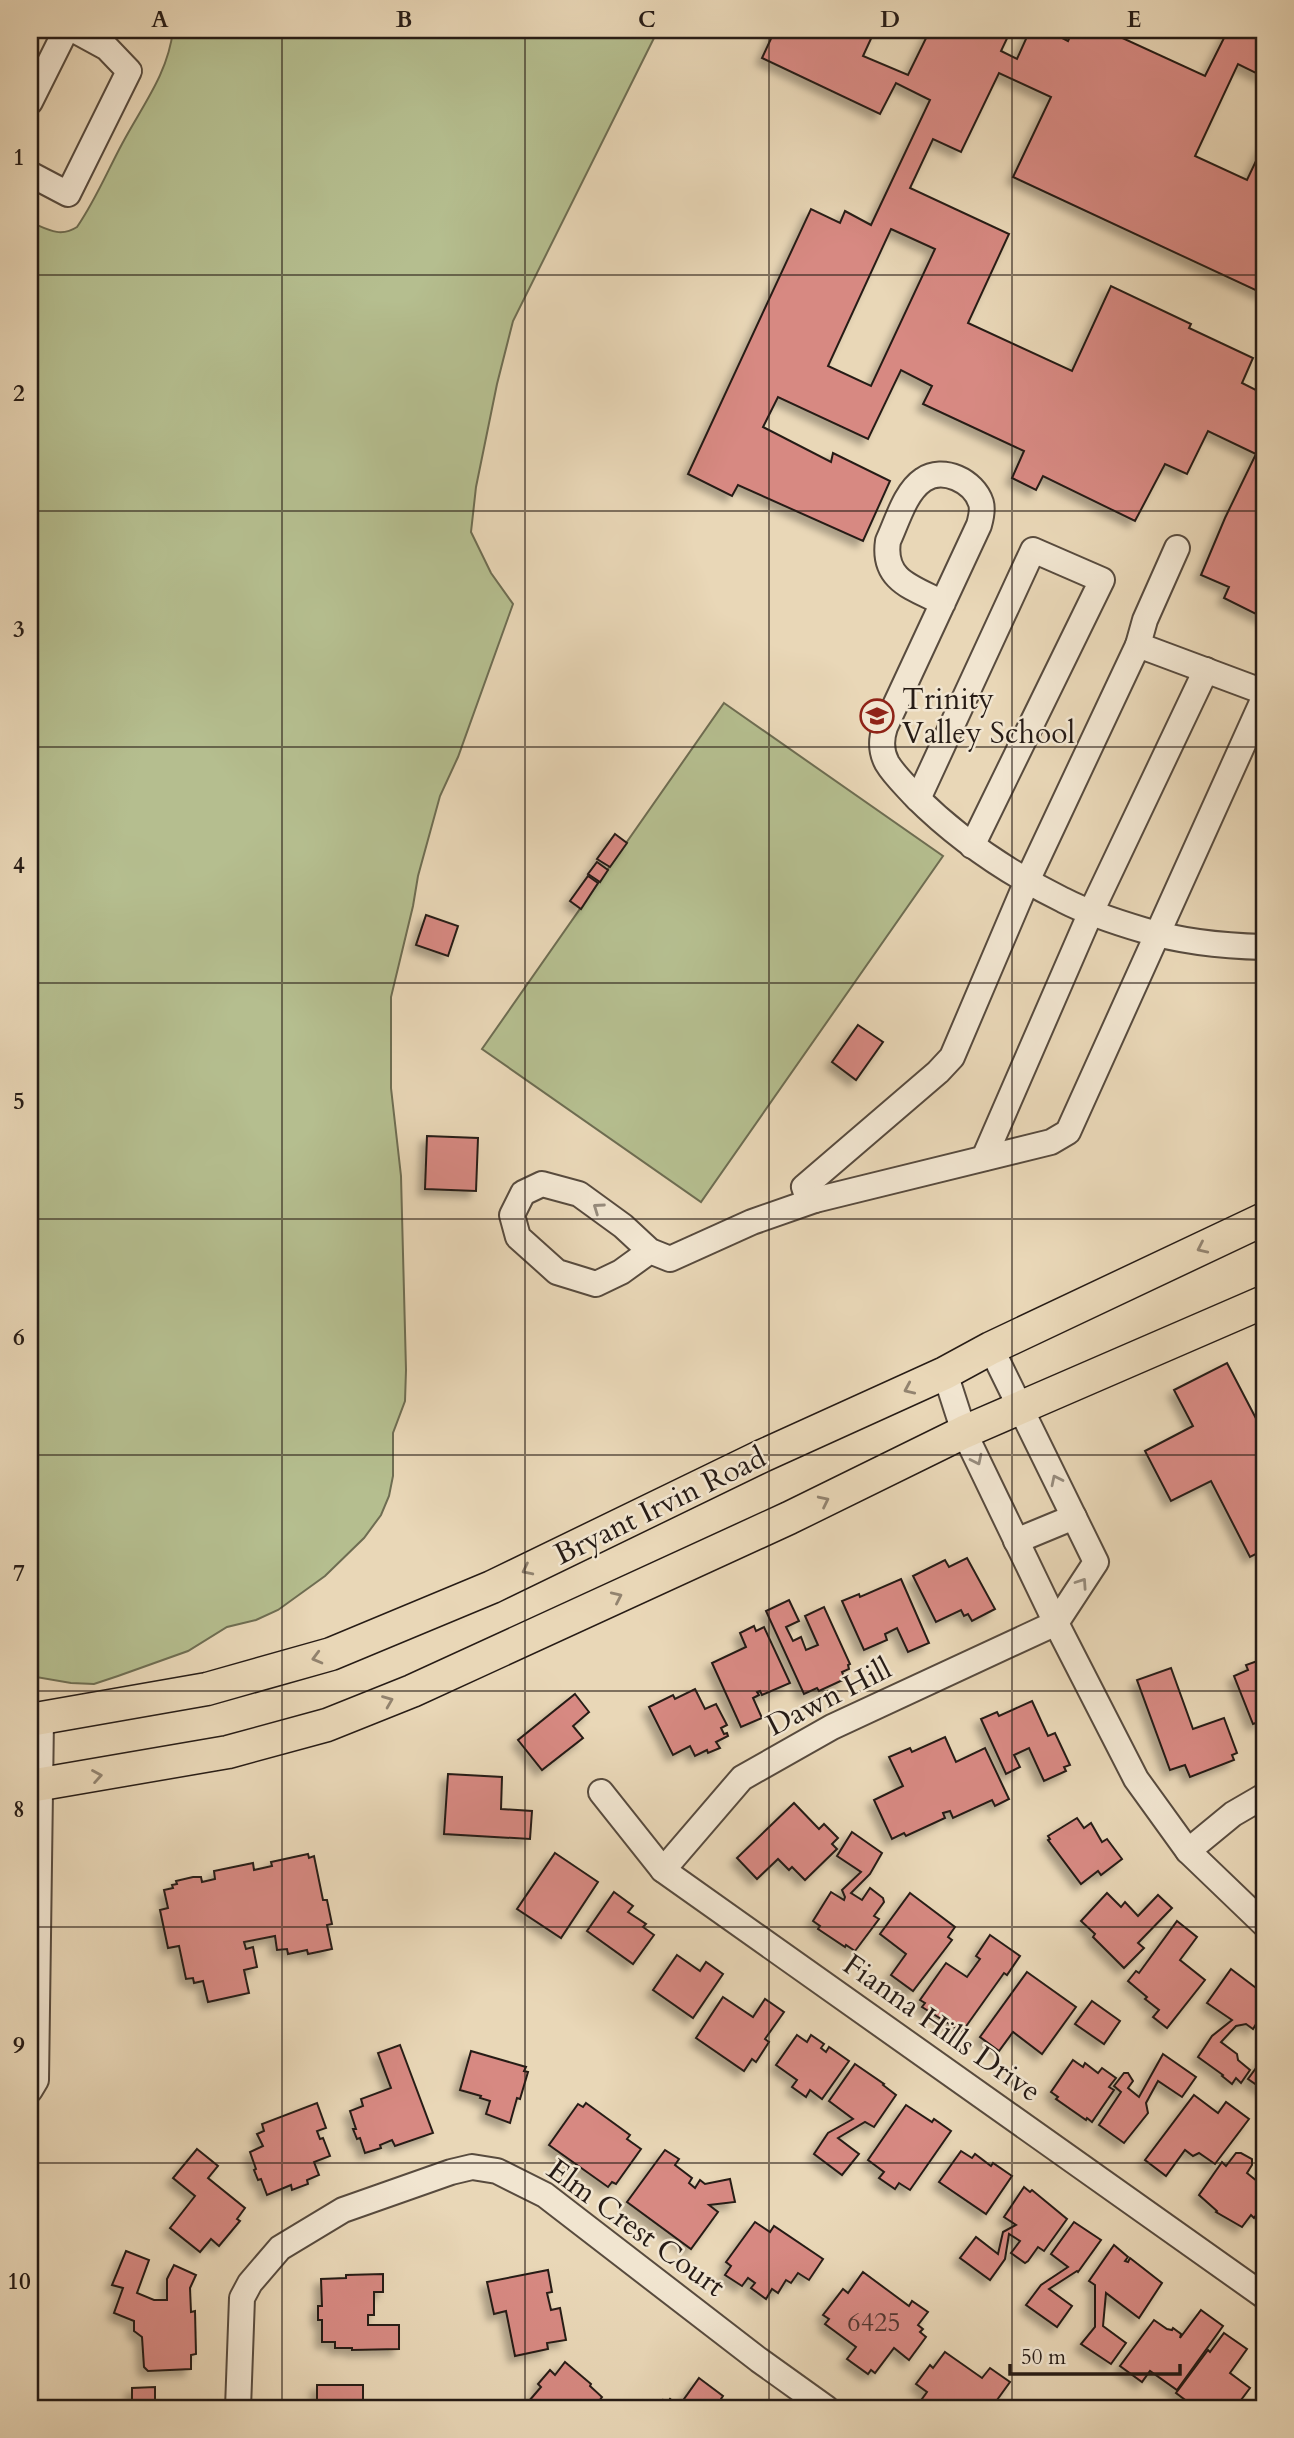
<svg xmlns="http://www.w3.org/2000/svg" width="1294" height="2438" viewBox="0 0 1294 2438" font-family="Cardo,serif">
<style>
.green{fill:#b5be8f;stroke:#6e6d52;stroke-width:2}
.building{fill:#d78982;stroke:#271c16;stroke-width:2;fill-rule:evenodd;filter:url(#shadow)}
.lines{fill:none;stroke-linecap:round;stroke-linejoin:round}
.minor-casing{stroke:#584b3e;stroke-width:28}
.major-casing{stroke:#271c16;stroke-width:35}
.minor{stroke:#f1e5d0;stroke-width:24}
.major{stroke:#e9d7b7;stroke-width:32}
.oneway{stroke:#968b7c}
.oneway2{stroke:#92836f}
.grid{fill:none;stroke:#271c16;stroke-width:2;stroke-opacity:0.55}
.labels{text-anchor:middle;dominant-baseline:central;stroke-width:5;stroke-linejoin:round;paint-order:stroke}
.number-label{font-size:26px;fill:#533731}
.poi-label{font-size:30px;fill:#271c16;stroke:#f1e5d0;text-anchor:start}
.street-label{font-size:30px;fill:#271c16;stroke:#f1e5d0}
.neatline{fill:none;stroke:#271c16;stroke-width:2.5}
.grid-label{font-size:23px;text-anchor:middle;font-weight:bold;fill:#271c16}
</style>
<defs>
<filter id="shadow"><feDropShadow dx="-6" dy="6" stdDeviation="3.5" flood-color="#0004"/></filter>
</defs>
<rect width="100%" height="100%" fill="#e9d7b7"/>
<filter id="stains"><feTurbulence type="fractalNoise" baseFrequency=".00286" numOctaves="4"/><feColorMatrix values="0 0 0 0 .2 0 0 0 0 .09 0 0 0 0 .02 0 0 0 .5 -.17"/></filter>
<radialGradient id="worn" r=".72"><stop offset=".6" stop-color="#630" stop-opacity="0"/><stop offset="1" stop-color="#630" stop-opacity=".3"/></radialGradient>
<g class="green">
<path d="M173,30H658L513,321L497,384L476,487L471,532L491,573L513,604L458,757L440,796L418,876L413,906L391,997V1088L401,1176L406,1370L405,1401L393,1433V1476L389,1496L381,1515L364,1538L325,1576L278,1610L256,1620L227,1627L188,1651L118,1676L94,1684L71,1683L30,1676V222C47,229 60,238 77,227C95,201 107,172 122,144C142,106 168,74 173,30Z"/>
<polygon points="724,703 943,856 701,1202 482,1049"/>
</g>
<g class="building">
<path d="M775,30H875L863,56L908,75L930,30H1011L1001,51L1017,59L1030,30H1047L1068,41L1073,30H1105L1205,76L1228,30H1264V77L1238,64L1195,156L1247,180L1264,144V294L1013,177L1051,97L999,73L961,152L933,139L910,188L1009,234L968,323L1072,371L1111,286L1191,324L1189,328L1253,358L1242,383L1264,394V618L1224,598L1229,587L1201,575L1225,518L1256,454L1208,431L1187,474L1165,464L1135,521L1043,476L1036,490L1012,478L1024,451L923,404L932,386L901,370L868,439L778,397L763,427L831,462L833,453L890,481L863,541L738,485L732,496L688,474L811,209L840,223L845,211L871,225L930,100L896,83L880,114L762,58ZM891,229L935,249L871,386L828,366Z"/>
<polygon points="615,834 627,843 610,867 597,859"/>
<polygon points="597,862 608,870 600,882 588,874"/>
<polygon points="588,876 598,883 581,909 570,901"/>
<polygon points="426,915 458,926 448,956 416,945"/>
<polygon points="858,1025 883,1042 856,1080 832,1062"/>
<polygon points="427,1136 478,1138 476,1191 425,1189"/>
<polygon points="1227,1363 1261,1428 1264,1426 1264,1550 1250,1557 1211,1481 1171,1501 1145,1451 1193,1426 1174,1390"/>
<polygon points="967,1558 995,1609 972,1621 968,1614 964,1616 961,1610 936,1622 913,1576 945,1560 949,1567"/>
<polygon points="901,1579 929,1643 908,1652 897,1628 885,1634 887,1640 864,1650 842,1601 859,1594 860,1597"/>
<polygon points="789,1600 799,1621 786,1627 793,1641 801,1637 806,1650 818,1645 805,1616 824,1607 850,1664 848,1665 849,1669 842,1672 845,1679 819,1691 817,1688 804,1694 766,1611"/>
<polygon points="754,1626 756,1631 764,1627 790,1683 762,1695 760,1691 757,1692 759,1695 753,1698 762,1718 741,1727 712,1663 746,1647 740,1633"/>
<polygon points="1263,1659 1264,1720 1253,1724 1234,1676 1248,1670 1246,1665"/>
<polygon points="1171,1668 1193,1729 1224,1718 1237,1753 1232,1755 1234,1760 1190,1777 1185,1765 1170,1770 1137,1680"/>
<polygon points="695,1689 705,1709 716,1704 727,1725 721,1728 724,1734 727,1733 728,1736 716,1742 720,1748 708,1753 707,1750 695,1756 690,1746 673,1755 649,1707 673,1695 675,1699"/>
<polygon points="575,1694 589,1712 573,1726 583,1738 542,1770 518,1740"/>
<polygon points="1032,1701 1048,1736 1055,1733 1070,1765 1064,1767 1066,1771 1044,1781 1029,1748 1014,1755 1020,1767 1006,1774 981,1719 997,1712 999,1716"/>
<polygon points="945,1737 956,1762 985,1748 1009,1799 995,1806 992,1800 953,1818 950,1811 943,1813 945,1818 906,1836 904,1833 892,1839 874,1800 903,1786 889,1757 910,1748 912,1752"/>
<polygon points="448,1774 502,1777 501,1809 532,1811 530,1839 444,1834"/>
<polygon points="794,1803 819,1829 824,1824 838,1838 832,1844 837,1849 805,1880 792,1867 789,1870 778,1859 757,1879 737,1858"/>
<polygon points="1077,1818 1084,1828 1091,1823 1102,1842 1107,1839 1122,1859 1101,1875 1098,1871 1081,1884 1048,1840 1050,1839 1048,1836"/>
<polygon points="852,1832 882,1853 870,1874 851,1893 862,1900 870,1888 883,1898 884,1902 874,1916 879,1919 855,1951 846,1945 845,1947 818,1929 820,1926 813,1921 831,1892 844,1900 845,1897 842,1890 861,1872 837,1856"/>
<polygon points="555,1853 598,1882 561,1938 517,1909"/>
<polygon points="308,1854 309,1858 314,1856 323,1900 327,1900 332,1924 327,1925 332,1949 308,1954 307,1950 288,1954 287,1949 277,1950 275,1936 244,1942 246,1949 253,1947 257,1967 244,1970 249,1993 208,2002 203,1981 194,1983 193,1978 186,1979 179,1946 168,1948 160,1910 168,1908 164,1890 173,1888 172,1885 177,1884 176,1881 193,1877 201,1877 202,1882 215,1879 214,1871 253,1863 254,1870 272,1866 271,1862"/>
<polygon points="614,1892 633,1906 628,1912 646,1924 643,1927 654,1935 633,1964 587,1931"/>
<polygon points="910,1893 955,1927 948,1937 952,1940 913,1991 891,1975 906,1954 880,1934"/>
<polygon points="1107,1893 1121,1907 1125,1902 1138,1916 1158,1895 1172,1908 1138,1943 1144,1948 1124,1968 1093,1937 1095,1934 1081,1921"/>
<polygon points="1177,1921 1197,1937 1180,1960 1205,1980 1167,2028 1153,2017 1159,2010 1145,1999 1147,1997 1128,1981 1136,1971 1139,1973"/>
<polygon points="990,1935 1020,1956 1007,1975 1004,1973 962,2032 922,2007 925,2003 920,2000 946,1963 967,1977 980,1959 976,1956"/>
<polygon points="677,1955 700,1971 706,1962 723,1974 693,2018 653,1990"/>
<polygon points="1231,1969 1264,1994 1264,2011 1253,2029 1246,2024 1236,2026 1221,2042 1237,2054 1238,2060 1250,2070 1241,2083 1236,2078 1232,2084 1222,2076 1223,2075 1198,2057 1212,2036 1232,2020 1207,2003"/>
<polygon points="1027,1972 1076,2007 1042,2054 1013,2032 999,2051 980,2037"/>
<polygon points="723,1997 753,2017 765,1999 784,2012 765,2039 769,2042 756,2062 752,2059 744,2071 696,2038"/>
<polygon points="1092,2001 1120,2021 1104,2044 1075,2024"/>
<polygon points="797,2035 807,2042 811,2035 824,2044 821,2048 826,2052 829,2047 849,2061 822,2099 810,2090 806,2097 792,2087 797,2080 776,2065"/>
<polygon points="400,2045 433,2133 395,2146 392,2140 380,2145 381,2148 365,2153 360,2138 357,2139 353,2129 356,2129 350,2111 363,2106 361,2099 391,2088 378,2053"/>
<polygon points="471,2051 526,2067 524,2071 528,2072 520,2099 517,2098 510,2123 486,2114 490,2101 480,2098 481,2096 460,2090"/>
<polygon points="1163,2054 1196,2077 1182,2097 1158,2081 1146,2103 1148,2113 1124,2143 1099,2125 1121,2092 1114,2086 1124,2073 1128,2073 1133,2081 1128,2088 1139,2097"/>
<polygon points="1264,2057 1264,2090 1248,2079"/>
<polygon points="1073,2060 1083,2067 1085,2063 1098,2073 1102,2068 1116,2078 1109,2087 1114,2090 1092,2122 1087,2118 1086,2120 1056,2099 1058,2097 1051,2092"/>
<polygon points="855,2064 884,2084 883,2085 896,2095 874,2127 865,2122 838,2138 859,2154 842,2175 814,2154 828,2133 853,2119 829,2101"/>
<polygon points="1194,2095 1218,2113 1226,2102 1249,2119 1215,2164 1199,2153 1193,2156 1185,2150 1166,2176 1145,2160"/>
<polygon points="317,2103 326,2128 317,2131 320,2139 323,2138 330,2156 314,2162 319,2175 307,2180 308,2184 292,2190 291,2185 267,2195 261,2179 258,2180 254,2170 256,2169 250,2152 263,2146 257,2134 264,2131 262,2124"/>
<polygon points="586,2103 630,2135 627,2139 641,2149 616,2184 612,2182 608,2187 549,2145 578,2104 583,2107"/>
<polygon points="906,2105 932,2122 934,2119 951,2131 910,2190 899,2183 895,2189 879,2178 884,2172 868,2160"/>
<polygon points="197,2149 218,2166 208,2178 245,2208 237,2219 240,2221 219,2246 211,2239 200,2252 170,2228 195,2196 173,2178"/>
<polygon points="665,2150 679,2159 675,2165 692,2178 689,2183 695,2188 700,2180 705,2184 730,2179 735,2202 709,2205 718,2212 691,2249 627,2202"/>
<polygon points="961,2151 972,2158 975,2154 991,2166 993,2163 1012,2176 986,2214 939,2182"/>
<polygon points="1236,2153 1241,2153 1252,2159 1252,2165 1247,2173 1258,2182 1264,2168 1264,2204 1254,2218 1251,2215 1242,2227 1216,2212 1217,2211 1199,2195 1222,2162 1226,2166"/>
<polygon points="1024,2187 1030,2192 1032,2190 1067,2219 1044,2251 1038,2247 1028,2261 1025,2263 1011,2253 1020,2241 1009,2234 1005,2259 990,2280 960,2258 976,2237 998,2254 1003,2232 1016,2225 1004,2217"/>
<polygon points="755,2222 770,2232 774,2226 823,2259 809,2280 798,2273 791,2283 786,2280 778,2293 772,2289 766,2299 751,2288 755,2283 748,2278 742,2286 725,2275 731,2266 726,2262"/>
<polygon points="1074,2222 1101,2240 1078,2272 1077,2271 1049,2289 1072,2306 1057,2327 1026,2305 1041,2285 1068,2267 1051,2254"/>
<polygon points="1114,2245 1128,2257 1125,2261 1128,2262 1130,2258 1162,2283 1139,2318 1106,2293 1103,2326 1126,2343 1111,2364 1081,2344 1095,2327 1095,2285 1089,2281"/>
<polygon points="126,2251 149,2260 137,2293 154,2300 167,2300 167,2279 174,2265 196,2275 190,2288 191,2312 195,2311 196,2354 191,2355 191,2369 148,2371 144,2367 142,2337 134,2331 134,2321 114,2313 123,2288 112,2285"/>
<polygon points="548,2270 552,2292 547,2293 551,2310 560,2308 566,2340 547,2343 548,2349 515,2356 506,2311 494,2314 487,2282"/>
<polygon points="863,2272 909,2306 912,2301 928,2312 918,2325 923,2329 920,2332 926,2337 909,2360 894,2348 875,2373 871,2370 868,2374 847,2359 856,2347 825,2324 829,2319 823,2315 843,2289 848,2293"/>
<polygon points="383,2274 383,2292 374,2292 374,2315 368,2315 368,2325 399,2325 399,2349 352,2350 352,2348 335,2348 335,2342 322,2342 322,2320 318,2320 318,2306 322,2306 321,2279 346,2278 346,2275"/>
<polygon points="1201,2310 1223,2326 1177,2390 1150,2371 1142,2382 1120,2366 1154,2320 1167,2329 1172,2330 1173,2328 1181,2334 1180,2338"/>
<polygon points="1224,2333 1247,2349 1230,2373 1250,2388 1235,2408 1196,2408 1176,2393 1208,2350 1210,2352"/>
<polygon points="945,2352 982,2378 990,2368 1010,2382 997,2400 1004,2406 1003,2408 919,2408 917,2406 927,2392 916,2384 930,2365 933,2368"/>
<polygon points="565,2362 591,2384 590,2386 602,2397 599,2401 603,2404 602,2408 537,2408 529,2401 541,2387 538,2384 550,2370 555,2375"/>
<polygon points="699,2378 723,2396 719,2402 728,2408 657,2408 663,2400 667,2403 670,2399 679,2406"/>
<rect x="317" y="2385" width="46" height="23"/>
<polygon points="155,2387 155,2400 162,2400 162,2407 197,2406 197,2408 128,2408 128,2403 132,2403 132,2388"/>
</g>
<g class="lines">
<defs>
<g id="minor">
<polyline points="30,102 66,30"/>
<polyline points="30,174 68,194 129,71 107,48 74,30"/>
<path d="M943,603C914,588 882,581 888,541C897,522 905,492 923,480C943,466 974,481 981,503C983,510 981,518 979,525L885,727C881,739 881,752 887,763C894,775 906,786 915,796C958,839 1008,873 1063,900C1088,913 1116,922 1143,930C1182,942 1223,946 1264,947"/>
<polyline points="1138,645 1145,620 1177,548"/>
<polyline points="918,799 1033,550 1102,580 972,846"/>
<polyline points="984,1158 1091,912 1206,670"/>
<polyline points="815,1200 806,1193 804,1187 938,1072 952,1057 1027,881 1138,645 1264,692"/>
<polyline points="650,1251 621,1272 596,1284 557,1272 518,1237 512,1215 523,1193 542,1184 579,1194 623,1226 650,1251 670,1259 752,1222 815,1200 1051,1142 1068,1132 1264,698"/>
<polyline points="991,1348 1096,1562 1056,1623"/>
<polyline points="945,1373 964,1432 1056,1623 1136,1779 1188,1851 1264,1924"/>
<polyline points="1016,1541 1074,1517"/>
<polyline points="601,1792 663,1870 1264,2296"/>
<polyline points="1188,1851 1233,1814 1264,1796"/>
<polyline points="663,1870 742,1778 832,1727 1056,1623"/>
<polyline points="30,2090 36,2080 41,1719"/>
<polyline points="238,2408 242,2298 250,2283 280,2248 343,2210 451,2172 472,2167 497,2171 545,2195 759,2360 826,2408"/>
</g>
<g id="major">
<polyline points="30,1720 207,1689 331,1654 492,1587 762,1456 945,1373 991,1348 1264,1219"/>
<polyline points="30,1786 228,1752 327,1725 412,1691 789,1518 964,1432 1264,1302"/>
</g>
</defs>
<use href="#minor" class="minor-casing"/>
<use href="#major" class="major-casing"/>
<use href="#minor" class="minor"/>
<use href="#major" class="major"/>
</g>
<defs><path id="oneway-chevron" d="M-2-3.5L2.5 0L-2 3.5" fill="none" stroke-width="1.6" stroke-linecap="round" stroke-linejoin="round" transform="scale(1.75)"/></defs>
<g class="oneway">
<use href="#oneway-chevron" transform="translate(598 1208) rotate(-145)"/>
<use href="#oneway-chevron" transform="translate(977 1460) rotate(64)"/>
<use href="#oneway-chevron" transform="translate(1056 1480) rotate(-116)"/>
<use href="#oneway-chevron" transform="translate(1082 1583) rotate(-56)"/>
</g>
<g class="oneway2">
<use href="#oneway-chevron" transform="translate(1202 1248) rotate(155)"/>
<use href="#oneway-chevron" transform="translate(909 1389) rotate(156)"/>
<use href="#oneway-chevron" transform="translate(824 1501) rotate(-26)"/>
<use href="#oneway-chevron" transform="translate(527 1570) rotate(154)"/>
<use href="#oneway-chevron" transform="translate(617 1597) rotate(-25)"/>
<use href="#oneway-chevron" transform="translate(317 1658) rotate(165)"/>
<use href="#oneway-chevron" transform="translate(388 1701) rotate(-22)"/>
<use href="#oneway-chevron" transform="translate(97 1776) rotate(-10)"/>
</g>
<path class="grid" d="M282,30V2408M525,30V2408M769,30V2408M1012,30V2408M30,275H1264M30,511H1264M30,747H1264M30,983H1264M30,1219H1264M30,1455H1264M30,1691H1264M30,1927H1264M30,2163H1264"/>
<defs>
<symbol id="school-ring" viewBox="-11 -11 22 22"><circle r="9.5" fill="#f1e5d0" stroke="#8f2418" stroke-width="1.5"/><path d="M0-5L7-2L0 1L-7-2ZM-4 1L0 2.5L4 1V4Q0 6-4 4Z" fill="#8f2418"/></symbol>
</defs>
<g fill-rule="evenodd">
<use href="#school-ring" x="858" y="697" width="38" height="38"/>
</g>
<g class="labels">
<g class="number-label">
<text x="874" y="2322">6425</text>
</g>
<g class="poi-label">
<text x="902" y="699">Trinity<tspan x="902" dy="34">Valley School</tspan></text>
</g>
<g class="street-label">
<text transform="translate(660 1506) rotate(-26)">Bryant Irvin Road</text>
<text transform="translate(829 1697) rotate(-27)">Dawn Hill</text>
<text transform="translate(942 2028) rotate(35)">Fianna Hills Drive</text>
<text transform="translate(636 2228) rotate(36)">Elm Crest Court</text>
</g>
</g>
<rect width="1294" height="2438" fill="none" stroke="#e9d7b7" stroke-width="77"/>
<path d="M1010 2364v10h170v-10" fill="none" stroke="#271c16" stroke-width="3.5"/>
<text x="1021" y="2364" font-size="21" fill="#271c16" stroke="#f1e5d0" stroke-width="5" paint-order="stroke">50 m</text>
<rect x="38" y="38" width="1218" height="2362" class="neatline"/>
<g class="grid-label">
<text x="160" y="27">A</text>
<text x="404" y="27">B</text>
<text x="647" y="27">C</text>
<text x="890" y="27">D</text>
<text x="1134" y="27">E</text>
<text x="19" y="165">1</text>
<text x="19" y="401">2</text>
<text x="19" y="637">3</text>
<text x="19" y="873">4</text>
<text x="19" y="1109">5</text>
<text x="19" y="1345">6</text>
<text x="19" y="1581">7</text>
<text x="19" y="1817">8</text>
<text x="19" y="2053">9</text>
<text x="19" y="2289">10</text>
</g>
<rect width="100%" height="100%" filter="url(#stains)"/>
<rect width="100%" height="100%" fill="url(#worn)"/>
</svg>
